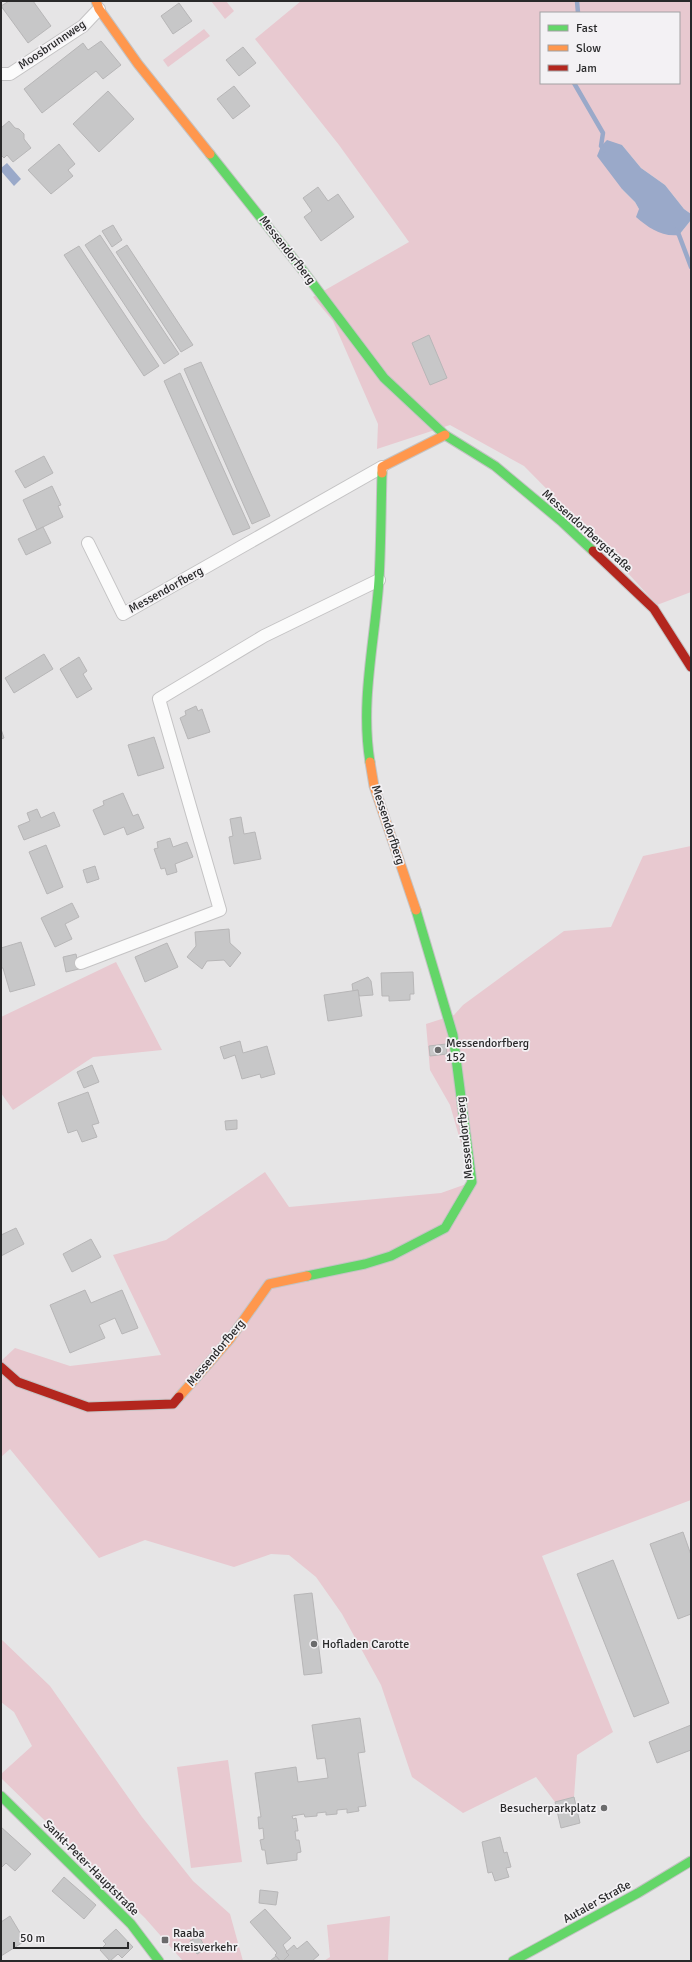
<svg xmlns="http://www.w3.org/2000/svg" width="692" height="1962" viewBox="0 0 692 1962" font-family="Signika,sans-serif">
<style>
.green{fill:#e8c9d0;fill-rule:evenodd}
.water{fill:#9aa9c9}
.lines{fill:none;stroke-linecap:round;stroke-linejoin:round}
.stream{stroke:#9aa9c9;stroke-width:4.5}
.building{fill:#c7c7c8;stroke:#b7b6b7}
.street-casing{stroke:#c4c3c4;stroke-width:14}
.fast-casing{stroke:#c4c3c4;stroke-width:11}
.slow-casing{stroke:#c4c3c4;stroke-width:11}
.jam-casing{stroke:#c4c3c4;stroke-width:11}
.street{stroke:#fbfbfb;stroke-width:12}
.fast{stroke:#63d668;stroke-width:9}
.slow{stroke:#ff974d;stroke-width:9}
.jam{stroke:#b3261e;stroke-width:9}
.poi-dot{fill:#6b6b6c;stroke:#f3f1f4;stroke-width:1.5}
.labels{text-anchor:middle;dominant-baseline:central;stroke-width:3.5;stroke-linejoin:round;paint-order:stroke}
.street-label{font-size:12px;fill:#29292a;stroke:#f3f1f4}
.poi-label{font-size:12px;fill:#29292a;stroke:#f3f1f4;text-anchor:start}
</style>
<rect width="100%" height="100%" fill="#e6e5e6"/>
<g class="green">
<polygon points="211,1 226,1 234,11 225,19"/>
<path d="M301,1H691V214L684,209L665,185L641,168L622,145V189L635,202L639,209L679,235L691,220V592L657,605L605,548L524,466L450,425L377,449L378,424L333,321L313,297L409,242L339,145L255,39ZM541,13H679V83H541Z"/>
<polygon points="204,29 210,36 168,67 163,60"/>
<polygon points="691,812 691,1500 542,1556 613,1732 577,1755 574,1797 555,1802 536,1777 463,1813 412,1777 381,1685 342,1614 316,1577 289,1555 271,1554 234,1567 145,1540 99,1558 10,1449 1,1457 1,1361 15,1348 70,1366 161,1355 113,1255 166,1240 265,1172 289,1207 441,1193 472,1182 450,1105 430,1070 426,1024 454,1015 463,1005 564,931 611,927 643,856 691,846"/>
<polygon points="116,962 162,1050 93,1057 13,1110 1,1093 1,1017"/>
<polygon points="1,1639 50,1686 142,1817 193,1881 230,1914 243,1961 183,1961 145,1918 1,1778 1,1774 32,1746 14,1712 1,1702"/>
<polygon points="228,1760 242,1862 191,1868 177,1767"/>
<polygon points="390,1916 388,1961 324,1961 330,1957 327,1925"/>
</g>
<g class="water">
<path d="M607,140L622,145L641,168L665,185L684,209L691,214V220L679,235C661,237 649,228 636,217L639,209L635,202L622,189L597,156L601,146Z"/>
<polygon points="7,163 21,179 14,186 1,171 1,168"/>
</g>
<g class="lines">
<g class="stream">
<polyline points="577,1 578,13"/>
<polyline points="574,83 603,133 601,146 604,150"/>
<polyline points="676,230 679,235 691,267"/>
</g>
</g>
<g class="building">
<polygon points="9,1 33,1 51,26 28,43 1,6"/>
<polygon points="179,3 192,21 173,34 161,16"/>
<polygon points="101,41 121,65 103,79 96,71 42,113 24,89 83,43 88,50"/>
<polygon points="243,47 256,63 239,76 226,60"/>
<polygon points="234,86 250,106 233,119 217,99"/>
<polygon points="108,91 134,119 99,152 73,124"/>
<polygon points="9,121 15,128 19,129 24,134 24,139 31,148 13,162 7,155 4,158 1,155 1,128"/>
<polygon points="59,144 75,164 68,170 73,176 51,194 28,170"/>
<polygon points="318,187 328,201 338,194 354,217 321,241 304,217 312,211 303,198"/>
<polygon points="113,225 122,240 112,247 102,231"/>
<polygon points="100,235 179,354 164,364 85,245"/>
<polygon points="127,245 193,345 181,352 116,252"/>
<polygon points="79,246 159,366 144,376 64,255"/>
<polygon points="429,335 447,378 430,385 412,343"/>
<polygon points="201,362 270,516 252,524 184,369"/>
<polygon points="180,373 250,528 233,535 164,381"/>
<polygon points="44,456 53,473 25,488 15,471"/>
<polygon points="52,486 61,505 58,506 63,517 37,530 23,500"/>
<polygon points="43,527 51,543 26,555 18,539"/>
<polygon points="44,654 53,669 14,693 5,678"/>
<polygon points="79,657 87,671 83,674 92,689 77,698 60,669"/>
<polygon points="196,706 198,711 202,709 210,732 188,739 180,718 186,715 185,711"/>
<polygon points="1,729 4,738 1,739"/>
<polygon points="154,737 164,768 138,776 128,745"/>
<polygon points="123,793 133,816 138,814 144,828 127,835 124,827 104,835 93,810 104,805 103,801"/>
<polygon points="37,809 41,818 54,812 60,826 24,840 18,826 30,821 27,813"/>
<polygon points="241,817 244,834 255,832 261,859 234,864 229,837 233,836 230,819"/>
<polygon points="170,838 173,847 187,842 193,857 175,864 177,872 167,875 165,868 161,869 154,849 158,848 157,842"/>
<polygon points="46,845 63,887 47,894 29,852"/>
<polygon points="95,866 99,879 87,883 83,870"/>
<polygon points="72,903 79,917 65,924 72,939 55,947 41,918"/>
<polygon points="229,929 230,943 241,953 230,967 224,960 207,961 202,969 187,957 196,946 195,932"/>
<polygon points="21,942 35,985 10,992 3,968 1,968 1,948"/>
<polygon points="167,943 178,967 145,982 135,957"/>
<polygon points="76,954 79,969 66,972 63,957"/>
<polygon points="413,972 414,994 410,994 410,1000 389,1001 389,996 382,996 381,973"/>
<polygon points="368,977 371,981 373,995 359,996 358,990 353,991 352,984"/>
<polygon points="358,990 362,1016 328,1021 324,995"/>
<polygon points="240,1041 243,1053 267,1046 275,1074 261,1078 260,1074 242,1079 235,1055 224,1059 220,1047"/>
<polygon points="446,1044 447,1054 430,1056 429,1046"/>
<polygon points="92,1065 99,1082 84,1088 77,1072"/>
<polygon points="88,1092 99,1123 92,1125 97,1137 82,1142 77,1130 68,1133 58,1103"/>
<polygon points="237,1120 237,1129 226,1130 225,1121"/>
<polygon points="16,1228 24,1244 1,1256 1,1235"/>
<polygon points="91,1239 101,1257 72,1272 63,1254"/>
<polygon points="85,1290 91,1303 122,1290 138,1328 122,1334 115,1318 99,1325 105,1338 70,1353 50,1305"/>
<polygon points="683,1532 691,1555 691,1614 678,1619 650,1544"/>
<polygon points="613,1560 669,1703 634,1717 577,1574"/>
<polygon points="312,1593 322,1673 304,1675 294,1595"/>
<polygon points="360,1718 365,1752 358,1753 366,1806 358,1807 359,1811 347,1813 347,1809 337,1810 337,1814 326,1815 326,1812 317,1813 317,1816 305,1817 304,1814 292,1816 293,1819 296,1818 298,1831 295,1831 296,1840 299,1840 301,1852 297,1853 297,1860 267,1864 265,1850 262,1850 260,1840 264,1839 263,1828 259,1829 258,1817 261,1817 255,1773 296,1767 298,1782 328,1778 325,1758 317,1759 312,1725"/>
<polygon points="691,1725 691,1750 657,1763 649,1742"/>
<polygon points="574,1797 580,1823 561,1828 555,1802"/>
<polygon points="1,1827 31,1854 15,1871 6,1863 1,1868"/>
<polygon points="500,1837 504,1853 507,1852 511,1867 506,1868 509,1877 495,1881 492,1872 488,1873 482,1842"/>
<polygon points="64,1877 96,1905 84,1919 52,1891"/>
<polygon points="260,1890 278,1892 276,1905 259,1903"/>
<polygon points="265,1909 291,1938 283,1945 289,1955 283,1961 280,1961 275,1955 277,1953 250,1922"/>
<polygon points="10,1916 25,1941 1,1956 1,1922"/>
<polygon points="116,1929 133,1947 122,1958 118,1954 110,1961 100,1950 106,1944 103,1941"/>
<polygon points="199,1936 206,1949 197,1954 190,1941"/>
<polygon points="307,1941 319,1955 312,1961 283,1961 289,1955 286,1952 294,1945 297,1949"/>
<polygon points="276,1956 280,1961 270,1961"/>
</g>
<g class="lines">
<defs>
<g id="street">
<polyline points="1,74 10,74 83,26 99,9"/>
<polyline points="88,543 123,614 382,467"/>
<polyline points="81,963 220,910 159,699 264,636 379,580"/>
</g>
<g id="fast">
<polyline points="210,154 304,272 384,378 445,435 495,466 561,521 593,551"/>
<path d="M370,762C360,701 375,641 379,580C381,545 381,509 382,473"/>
<polyline points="307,1276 365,1264 391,1256 445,1228 472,1182 453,1035 416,910"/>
<polyline points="1,1796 131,1924 159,1961"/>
<polyline points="513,1961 638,1893 691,1861"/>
</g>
<g id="slow">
<polyline points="96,1 99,9 138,64 210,154"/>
<polyline points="382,473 382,467 445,435"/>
<polyline points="370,762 374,786 416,910"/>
<polyline points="179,1397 230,1339 269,1284 307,1276"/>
</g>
<g id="jam">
<polyline points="593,551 654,609 691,667"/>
<polyline points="1,1367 18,1382 88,1407 173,1404 179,1397"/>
</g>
</defs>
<use href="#street" class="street-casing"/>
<use href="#fast" class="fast-casing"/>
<use href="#slow" class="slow-casing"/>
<use href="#jam" class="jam-casing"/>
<use href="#street" class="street"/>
<use href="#fast" class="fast"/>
<use href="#slow" class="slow"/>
<use href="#jam" class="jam"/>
</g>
<g class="poi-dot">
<circle cx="438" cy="1050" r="4"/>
<circle cx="314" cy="1644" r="4"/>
<circle cx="604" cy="1808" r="4"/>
<rect x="161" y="1936" width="8" height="8" rx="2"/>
</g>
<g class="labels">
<g class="street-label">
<text transform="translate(52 45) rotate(-34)">Moosbrunnweg</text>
<text transform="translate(287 250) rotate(52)">Messendorfberg</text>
<text transform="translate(587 531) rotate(42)">Messendorfbergstraße</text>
<text transform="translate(166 590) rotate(-29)">Messendorfberg</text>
<text transform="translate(388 825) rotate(72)">Messendorfberg</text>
<text transform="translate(465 1138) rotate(-96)">Messendorfberg</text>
<text transform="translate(216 1353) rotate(-50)">Messendorfberg</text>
<text transform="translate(91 1868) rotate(45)">Sankt-Peter-Hauptstraße</text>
<text transform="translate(597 1902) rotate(-29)">Autaler Straße</text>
</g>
<g class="poi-label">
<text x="446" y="1043">Messendorfberg<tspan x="446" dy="14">152</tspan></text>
<text x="322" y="1644">Hofladen Carotte</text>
<text x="596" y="1808" text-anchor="end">Besucherparkplatz</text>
<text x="173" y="1933">Raaba<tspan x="173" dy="14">Kreisverkehr</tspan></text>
</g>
</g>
<rect width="692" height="1962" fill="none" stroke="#29292a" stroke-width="4"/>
<rect x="540" y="12" width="140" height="72" fill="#f3f1f4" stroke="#a2a1a3"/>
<rect x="548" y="25" width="20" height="6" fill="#63d668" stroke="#a2a1a3"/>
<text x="576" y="32" font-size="12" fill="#29292a">Fast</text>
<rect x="548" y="45" width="20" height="6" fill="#ff974d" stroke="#a2a1a3"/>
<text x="576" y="52" font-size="12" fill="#29292a">Slow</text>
<rect x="548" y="65" width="20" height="6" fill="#b3261e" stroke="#a2a1a3"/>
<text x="576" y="72" font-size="12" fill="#29292a">Jam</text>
<path d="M14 1942v6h114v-6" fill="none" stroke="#29292a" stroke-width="2"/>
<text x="20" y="1942" font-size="12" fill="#29292a" stroke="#f3f1f4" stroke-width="3" paint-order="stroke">50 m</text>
</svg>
